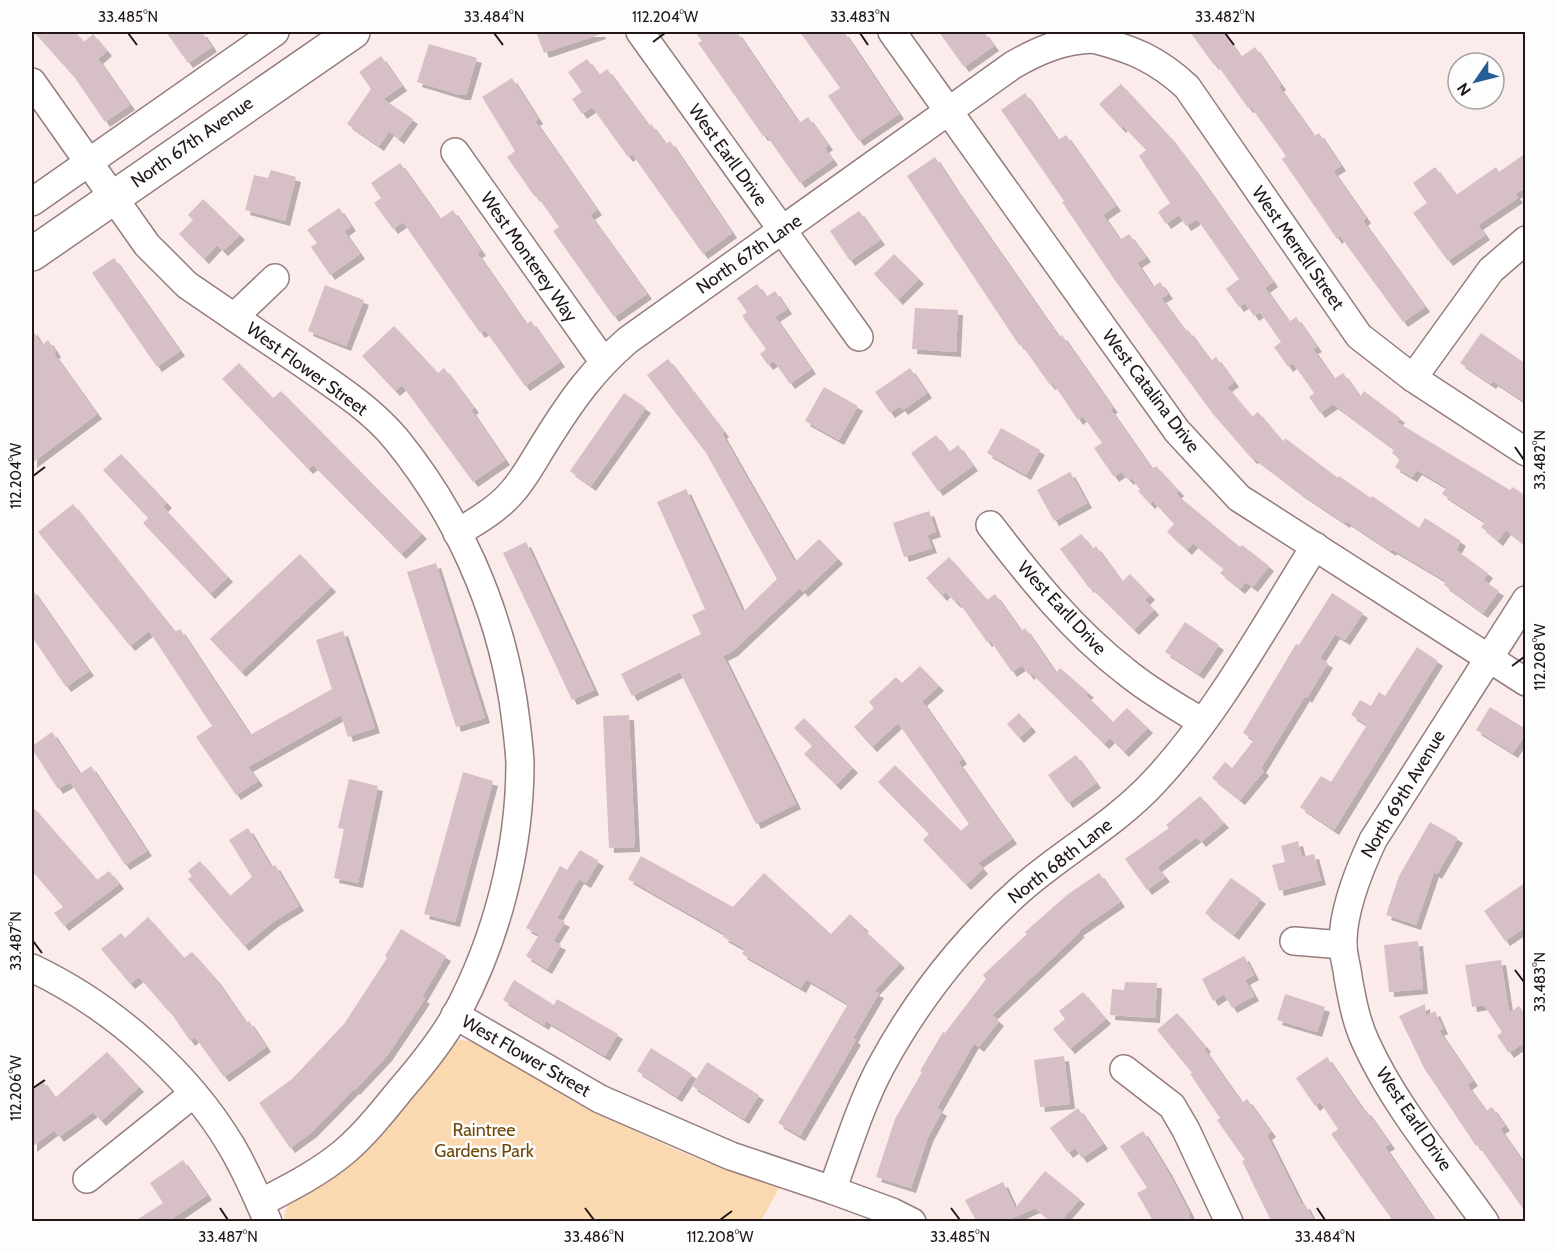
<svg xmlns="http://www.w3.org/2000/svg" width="1557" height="1253" viewBox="0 0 1557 1253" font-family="Cabin,sans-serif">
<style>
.green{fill:#fad9b1}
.building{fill:#d7bfc7;filter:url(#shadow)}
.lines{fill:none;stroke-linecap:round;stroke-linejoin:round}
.minor-casing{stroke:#957d7d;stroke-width:30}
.major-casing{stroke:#957d7d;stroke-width:36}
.minor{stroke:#fff;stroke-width:27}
.major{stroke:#fff;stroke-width:33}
.ticks{fill:none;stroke:#201716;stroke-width:2}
.labels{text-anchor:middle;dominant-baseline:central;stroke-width:5;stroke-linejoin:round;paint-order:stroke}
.street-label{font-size:18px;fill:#201716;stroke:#fdfdfd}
.park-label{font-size:18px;fill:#70490a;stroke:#fdfdfd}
.neatline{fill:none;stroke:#201716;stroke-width:2}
.ticks-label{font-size:15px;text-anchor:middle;fill:#201716}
</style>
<defs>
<filter id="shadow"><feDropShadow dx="5" dy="5" stdDeviation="0" flood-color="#0004"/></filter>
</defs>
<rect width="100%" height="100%" fill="#fbebeb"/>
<path class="green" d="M459,1040L471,1041L480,1045C576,1101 672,1158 780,1186L761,1221L286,1222L284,1216L288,1205L379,1136L413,1098L453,1044Z"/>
<g class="building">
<polygon points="34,32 75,32 84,42 93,34 107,51 98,59 130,105 105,122 75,78"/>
<polygon points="166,32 202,32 212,47 188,63"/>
<polygon points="536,32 600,32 601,34 544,53"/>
<polygon points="695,32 737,32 799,123 808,117 828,145 824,148 833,160 800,183 766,135 763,136 698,43 702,41"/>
<polygon points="800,32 844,32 899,114 859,141 828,96 840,88"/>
<polygon points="939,32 984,32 994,46 964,67"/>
<polygon points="1190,32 1223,32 1241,57 1255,47 1281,85 1279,87 1314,136 1319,133 1341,166 1333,171 1366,218 1363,221 1425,307 1403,322 1340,236 1337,239 1282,159 1286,156 1251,107 1248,108 1216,63 1214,65"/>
<polygon points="429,44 477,58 466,95 460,95 417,82"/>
<polygon points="381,56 402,86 383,99 413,119 399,139 389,131 379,146 347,124 371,89 359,72"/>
<polygon points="587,59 599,75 607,69 649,126 651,124 666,144 670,141 732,233 703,254 632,154 628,157 592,107 582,114 572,99 582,92 568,72"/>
<polygon points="512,78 538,119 535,121 597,210 590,215 647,294 614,317 553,231 559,227 537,196 535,197 507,157 515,151 482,97"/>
<polygon points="1121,84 1169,136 1194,169 1273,282 1265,288 1289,322 1296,317 1317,347 1313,349 1334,379 1343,373 1360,397 1364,391 1400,418 1397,422 1510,490 1513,487 1526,496 1526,546 1506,530 1498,541 1481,527 1485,522 1442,494 1446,487 1417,470 1412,477 1395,467 1400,459 1392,453 1394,449 1333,404 1320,413 1309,397 1314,393 1293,363 1288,367 1274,347 1281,342 1260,312 1254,316 1245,303 1239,307 1226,289 1239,279 1197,219 1186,226 1179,215 1166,224 1158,212 1170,203 1139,156 1146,150 1123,126 1121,128 1099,104"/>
<polygon points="1025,93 1058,140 1066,135 1116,206 1103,215 1120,240 1129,234 1146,257 1137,263 1153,287 1160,282 1168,294 1161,298 1186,332 1188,330 1211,361 1216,357 1234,382 1227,387 1252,417 1258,412 1283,442 1285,438 1338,478 1339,476 1371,498 1372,496 1419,528 1425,518 1461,541 1456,550 1488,573 1483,580 1499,591 1483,613 1444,585 1446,581 1392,549 1391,551 1346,521 1345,523 1300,493 1254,458 1252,459 1213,414 1114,279 1062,202 1064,201 1001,110"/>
<polygon points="1526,153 1526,187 1515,194 1518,198 1478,225 1485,235 1448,261 1413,213 1427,203 1413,183 1435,167 1456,195 1496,167 1499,172"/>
<polygon points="935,157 955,188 1059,337 1062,335 1113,408 1110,409 1152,469 1156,466 1179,491 1176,494 1240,547 1242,545 1269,566 1253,587 1246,582 1240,589 1220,573 1224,569 1193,543 1187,550 1167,532 1174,524 1153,501 1150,504 1138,491 1140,490 1132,478 1129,480 1121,472 1114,477 1094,448 1102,443 1083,416 1078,420 1053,383 1050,385 1021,344 1019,345 907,176"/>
<polygon points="400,163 440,219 453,210 481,251 477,253 526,324 531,321 560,362 525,386 485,330 480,333 403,222 393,229 374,203 381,198 371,183"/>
<polygon points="271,170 296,177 285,221 245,210 254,175 268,178"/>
<polygon points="203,199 240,235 223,251 217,245 204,259 179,234 193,220 188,215"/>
<polygon points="339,208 351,226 344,231 360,254 330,275 311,247 317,243 307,230"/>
<polygon points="859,211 880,240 850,261 830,231"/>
<polygon points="894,254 919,279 898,300 874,274"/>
<polygon points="114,258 180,351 157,367 92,273"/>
<polygon points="757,284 766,297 775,291 787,309 775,317 811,369 790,384 774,361 768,365 760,354 766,349 742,316 747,312 737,298"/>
<polygon points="325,285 364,300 346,346 308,331"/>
<polygon points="915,308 958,310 956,352 912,349"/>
<polygon points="394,326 438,373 444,368 474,408 471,410 505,460 473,482 402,385 395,391 362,356"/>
<polygon points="32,329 42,345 48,340 56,352 54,354 97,414 32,463"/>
<polygon points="1481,333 1526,364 1526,403 1493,381 1491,384 1460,363"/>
<polygon points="668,359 724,432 722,434 795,562 819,539 838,559 803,592 800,588 733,651 723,656 796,804 756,824 680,672 632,696 621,674 701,634 692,615 705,609 657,502 686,489 743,612 777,579 706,453 647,375"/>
<polygon points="239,363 273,398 281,391 422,534 401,554 313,465 308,469 222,379"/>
<polygon points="910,368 927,393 903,410 900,406 890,413 875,392"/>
<polygon points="824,387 858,406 839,440 805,421"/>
<polygon points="624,393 646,408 591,486 570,471"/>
<polygon points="1001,428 1040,450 1026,475 987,453"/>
<polygon points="936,435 949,452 958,445 973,466 938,491 911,453"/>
<polygon points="121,454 167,503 163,507 228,577 210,594 143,523 148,518 103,470"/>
<polygon points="1070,472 1087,503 1054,521 1037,490"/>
<polygon points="73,504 175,632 180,629 250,735 332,689 316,640 343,631 375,728 348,737 341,715 248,767 258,781 236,795 196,737 212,726 149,631 130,646 38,532"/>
<polygon points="929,511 936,532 927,535 932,548 904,557 893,523"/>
<polygon points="1081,534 1093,549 1096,546 1122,582 1130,574 1150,595 1145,600 1154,610 1134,630 1090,587 1089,588 1060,549"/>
<polygon points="526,542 594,690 572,700 503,553"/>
<polygon points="300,554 331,587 241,672 210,639"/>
<polygon points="949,557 987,600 995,594 1021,631 1025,628 1056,673 1060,668 1089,693 1086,695 1113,722 1127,708 1148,728 1124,752 1110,738 1104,744 1031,673 1029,675 1022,665 1012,672 990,640 987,642 958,601 956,603 946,592 942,596 926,578"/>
<polygon points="436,563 485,718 456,727 407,572"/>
<polygon points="32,589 89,671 66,687 32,637"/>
<polygon points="1332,593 1363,613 1345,640 1335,634 1320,658 1328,663 1307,698 1305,696 1261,768 1264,771 1240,800 1212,778 1225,762 1232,768 1254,740 1243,733 1296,644 1299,645"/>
<polygon points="1185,622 1219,645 1199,674 1165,652"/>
<polygon points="1417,647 1438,661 1334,830 1300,807 1321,776 1331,782 1367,725 1351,715 1360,700 1371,706 1379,692 1385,696"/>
<polygon points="920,666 939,686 922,701 962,759 958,762 1012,839 978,863 983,869 966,885 923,840 929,834 878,782 895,765 961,831 969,824 898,723 872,747 854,727 874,708 869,702 896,677 902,683"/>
<polygon points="1490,707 1526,729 1526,733 1513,753 1476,730"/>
<polygon points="1019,713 1031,727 1019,738 1007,724"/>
<polygon points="629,715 635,847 609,848 603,716"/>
<polygon points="804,718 853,768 836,785 804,754 812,746 794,728"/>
<polygon points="52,732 80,774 91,766 147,851 125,865 70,782 58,789 32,749 32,746"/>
<polygon points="1076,755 1096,783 1068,803 1048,775"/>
<polygon points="463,772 493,781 455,922 424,914"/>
<polygon points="349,779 378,786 358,883 334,878 344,829 338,828"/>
<polygon points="1200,796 1224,823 1201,842 1197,837 1157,867 1165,877 1147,890 1125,859 1169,828 1166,825"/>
<polygon points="32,806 97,880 109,871 119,884 64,926 54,913 63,907 32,871"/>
<polygon points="1430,822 1458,838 1437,874 1434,872 1416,925 1386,915 1399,876"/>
<polygon points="248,828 271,867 275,865 299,906 273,922 244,946 188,879 192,876 188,871 200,861 230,896 252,877 229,840"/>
<polygon points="1298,841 1302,857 1314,854 1321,880 1279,891 1272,865 1285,862 1281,846"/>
<polygon points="580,850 599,861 586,883 579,879 557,918 565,922 553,941 561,945 547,969 526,956 539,935 526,928 560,866 567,870"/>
<polygon points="641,856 733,907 764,873 831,934 850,914 864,927 862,928 900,963 874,991 879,993 853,1038 856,1040 800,1136 778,1123 848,1004 806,979 801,988 742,954 745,949 723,937 725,934 628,879"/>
<polygon points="1099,873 1120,902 1078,931 1080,932 992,1015 999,1021 979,1047 974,1043 937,1108 942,1111 928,1137 911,1188 876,1177 895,1119 922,1072 920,1071 943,1032 945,1033 986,979 983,975 1027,934 1025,932 1067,895"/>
<polygon points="1231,878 1261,899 1234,935 1205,913"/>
<polygon points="1526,882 1526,927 1505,941 1484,911"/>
<polygon points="148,917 184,958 192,952 215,978 246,1023 249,1021 266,1047 224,1077 195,1037 190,1041 169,1010 168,1011 139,977 130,984 101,949 121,933 125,938"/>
<polygon points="401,929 446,956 422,997 425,999 387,1056 355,1090 354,1089 312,1132 290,1148 259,1103 292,1079 344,1024 387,958 385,956"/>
<polygon points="1418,941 1423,989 1389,992 1384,945"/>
<polygon points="1244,956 1254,975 1245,980 1254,996 1232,1008 1224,994 1213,1001 1202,979"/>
<polygon points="1501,960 1509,1013 1519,1006 1526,1015 1526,1041 1509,1053 1497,1036 1502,1032 1484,1005 1472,1007 1465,965"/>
<polygon points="514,980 554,1005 557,999 618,1034 605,1056 546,1021 544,1025 503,1000"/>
<polygon points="1125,982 1157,983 1155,1018 1110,1015 1112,989 1124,990"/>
<polygon points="1083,992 1106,1019 1070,1049 1053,1029 1065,1019 1059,1011"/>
<polygon points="1285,994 1325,1007 1317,1032 1277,1020"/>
<polygon points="1425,1004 1426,1016 1435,1011 1443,1029 1439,1031 1473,1081 1467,1085 1486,1111 1492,1107 1505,1126 1500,1129 1526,1166 1526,1213 1478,1145 1476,1146 1424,1068 1399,1016"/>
<polygon points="1177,1013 1206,1047 1204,1049 1242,1103 1247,1099 1271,1132 1267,1135 1302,1205 1305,1204 1314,1221 1271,1221 1242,1161 1245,1160 1217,1120 1220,1118 1190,1074 1192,1073 1157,1030"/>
<polygon points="651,1048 692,1074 677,1097 637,1071"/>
<polygon points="107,1052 139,1087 101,1121 93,1112 59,1137 54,1130 32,1147 32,1088 42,1080 55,1098"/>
<polygon points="1064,1056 1070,1104 1040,1107 1034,1060"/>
<polygon points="1327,1057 1364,1111 1366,1110 1390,1144 1385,1147 1435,1221 1393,1221 1331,1134 1338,1129 1320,1102 1315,1106 1296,1078"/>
<polygon points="707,1062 759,1095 744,1119 692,1086"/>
<polygon points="1078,1108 1103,1144 1082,1158 1075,1148 1068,1153 1050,1128"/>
<polygon points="1143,1131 1167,1170 1190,1214 1188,1215 1192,1221 1153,1221 1137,1193 1147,1188 1120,1146"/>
<polygon points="183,1160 207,1195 169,1221 135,1221 163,1203 150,1183"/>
<polygon points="1045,1171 1080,1199 1061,1221 1051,1221 1035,1208 1006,1221 976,1221 965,1200 1003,1182 1015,1208"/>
</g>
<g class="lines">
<defs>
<g id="minor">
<polyline points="640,32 859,337"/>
<polyline points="892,32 1177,431 1239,498 1526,682"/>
<path d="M1094,32L1093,39C1132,49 1157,59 1187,87L1359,336L1413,378L1526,452"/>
<path d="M32,82L147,245L187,285C225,311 263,337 302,363C335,386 370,408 396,439C457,514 498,605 513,700C516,721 519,742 520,763C520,849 497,938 457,1013C442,1040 422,1065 402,1088C384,1110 366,1133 344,1152C319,1173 289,1188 260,1203"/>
<polyline points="455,152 603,361"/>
<polyline points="32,202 275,32"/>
<polyline points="234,317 275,278"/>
<polyline points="1413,378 1491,270 1526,240"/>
<path d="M990,525C1031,578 1072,630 1125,671C1149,691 1176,706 1202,722"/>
<path d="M457,533C477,521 498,509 513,491C526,476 535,458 546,441C571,401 592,371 628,340L1013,65C1039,50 1063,40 1093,39"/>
<polyline points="1294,941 1343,945"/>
<path d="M32,968C110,1005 187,1071 232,1147C246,1171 257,1196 268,1222"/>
<polyline points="455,1015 600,1099 731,1156 832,1190 892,1212 912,1222"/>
<polyline points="1124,1069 1172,1106 1186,1130 1229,1222"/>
<polyline points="87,1179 193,1094"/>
<path d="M832,1190C847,1150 860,1106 880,1068C916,1001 963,941 1020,890C1063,852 1114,825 1154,782C1216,716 1266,624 1315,546"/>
<path d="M1485,1222C1444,1164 1395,1107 1366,1043C1356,1022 1352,999 1348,977C1347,966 1343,955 1343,945C1342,911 1359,870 1373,840L1526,600"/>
</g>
<polyline id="major" points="32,254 353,32"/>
</defs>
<use href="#minor" class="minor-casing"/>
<use href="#major" class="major-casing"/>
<use href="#minor" class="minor"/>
<use href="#major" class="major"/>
</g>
<path class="ticks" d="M128,33L137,45M494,33L503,45M860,33L868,45M1225,33L1234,45M653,42L665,33M1515,447L1524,460M33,476L45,467M1512,666L1524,657M33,941L42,953M1515,970L1524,982M33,1088L45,1080M220,1208L228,1220M585,1208L594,1220M951,1208L960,1220M1317,1208L1325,1220M720,1220L732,1211"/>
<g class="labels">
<g class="street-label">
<text transform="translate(192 142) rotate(-35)">North 67th Avenue</text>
<text transform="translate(728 155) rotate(54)">West Earll Drive</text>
<text transform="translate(1298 248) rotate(55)">West Merrell Street</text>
<text transform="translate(749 254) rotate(-35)">North 67th Lane</text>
<text transform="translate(529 257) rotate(55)">West Monterey Way</text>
<text transform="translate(307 369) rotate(36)">West Flower Street</text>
<text transform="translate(1151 391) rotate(53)">West Catalina Drive</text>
<text transform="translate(1062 608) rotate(47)">West Earll Drive</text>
<text transform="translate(1403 794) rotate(-59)">North 69th Avenue</text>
<text transform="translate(1060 861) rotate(-38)">North 68th Lane</text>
<text transform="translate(526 1056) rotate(30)">West Flower Street</text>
<text transform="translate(1414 1119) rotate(56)">West Earll Drive</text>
</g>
<g class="park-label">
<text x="484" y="1130">Raintree<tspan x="484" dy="21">Gardens Park</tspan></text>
</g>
</g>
<rect width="1557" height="1253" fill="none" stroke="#fdfdfd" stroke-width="66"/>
<g transform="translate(1476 81) rotate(235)"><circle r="28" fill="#fdfdfd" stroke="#a5a1a1" stroke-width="1.5"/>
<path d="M0-4.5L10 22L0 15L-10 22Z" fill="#255d95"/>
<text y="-9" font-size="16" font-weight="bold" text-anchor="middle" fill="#201716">N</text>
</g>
<rect x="33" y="33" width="1491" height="1187" class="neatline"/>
<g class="ticks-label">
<text x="128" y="22">33.485°N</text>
<text x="494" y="22">33.484°N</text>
<text x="665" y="22">112.204°W</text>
<text x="860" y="22">33.483°N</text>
<text x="1225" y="22">33.482°N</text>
<text transform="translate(1540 460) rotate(-90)" y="5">33.482°N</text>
<text transform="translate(16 476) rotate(-90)" y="5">112.204°W</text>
<text transform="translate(1540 657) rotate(-90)" y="5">112.208°W</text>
<text transform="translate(16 941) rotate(-90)" y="5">33.487°N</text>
<text transform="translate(1540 982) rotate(-90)" y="5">33.483°N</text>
<text transform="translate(16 1088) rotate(-90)" y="5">112.206°W</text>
<text x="228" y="1242">33.487°N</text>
<text x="594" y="1242">33.486°N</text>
<text x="720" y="1242">112.208°W</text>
<text x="960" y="1242">33.485°N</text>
<text x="1325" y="1242">33.484°N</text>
</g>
</svg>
